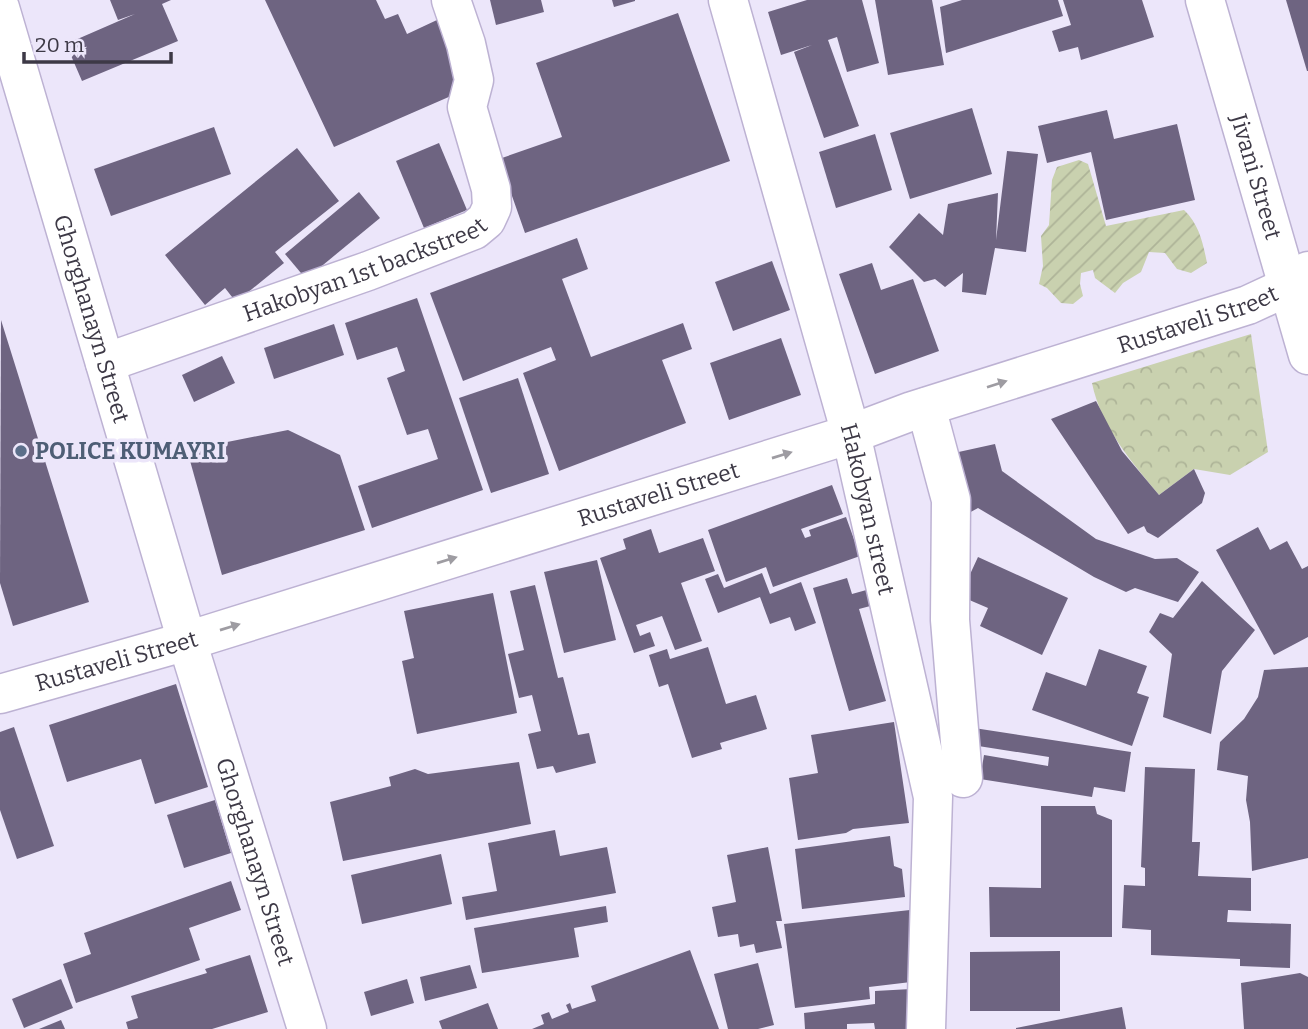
<svg xmlns="http://www.w3.org/2000/svg" width="1308" height="1029" viewBox="0 0 1308 1029" font-family="Bitter,serif">
<style>
.park{fill:url(#park-crowns)}
.garden{fill:url(#garden-furrows)}
.building{fill:#6e6481}
.lines{fill:none;stroke-linecap:round;stroke-linejoin:round}
.minor-casing{stroke:#bdb2d3;stroke-width:41}
.minor{stroke:#fff;stroke-width:38}
.oneway{fill:#9e9ca2}
.service-dot{fill:#5c6f8a;stroke:#ece6fa;stroke-width:2.5}
.labels{text-anchor:middle;dominant-baseline:central;stroke-width:7;stroke-linejoin:round;paint-order:stroke}
.street-label{font-size:23px;fill:#3d3946;stroke:#ece6fa}
.service-label{font-size:23px;font-weight:bold;fill:#4e5e75;stroke:#ece6fa;text-anchor:start}
</style>
<defs>
<pattern id="park-crowns" width="20" height="18" patternUnits="userSpaceOnUse" patternTransform="scale(1.75)"><rect width="20" height="18" fill="#c9d1af"/><path d="M2 6a3 3 0 1 1 6 0M12 15a3 3 0 1 1 6 0" fill="none" stroke="#aeb498"/></pattern>
<pattern id="garden-furrows" width="10" height="10" patternUnits="userSpaceOnUse" patternTransform="scale(1.75)"><rect width="10" height="10" fill="#c9d1af"/><path d="M-1 1l2-2M0 10L10 0M9 11l2-2" fill="none" stroke="#aeb498"/></pattern>
</defs>
<rect width="100%" height="100%" fill="#ece6fa"/>
<path class="park" d="M1251,334L1268,452L1230,475L1194,469L1159,495C1131,461 1101,427 1092,383Z"/>
<path class="garden" d="M1079,160L1088,164L1106,226L1184,210C1199,224 1203,243 1207,263L1191,273L1177,269L1165,253L1149,252L1141,272L1123,283L1115,293L1095,278L1093,270L1081,273L1080,284L1083,296L1073,304L1061,303L1047,288L1039,284L1043,266L1041,236L1049,225L1052,180L1057,167Z"/>
<g class="building">
<polygon points="110,0 171,0 162,4 178,41 82,81 66,44 135,14 118,20"/>
<polygon points="265,0 376,0 385,19 398,14 407,34 437,20 467,89 334,147"/>
<polygon points="490,0 541,0 544,12 496,25"/>
<polygon points="612,0 635,0 635,1 614,7"/>
<polygon points="807,0 862,0 879,63 847,72 837,37 828,40 859,126 824,138 794,52 812,45 781,55 768,12"/>
<polygon points="875,0 932,0 944,65 888,75"/>
<polygon points="962,0 1058,0 1063,16 946,53 940,7"/>
<polygon points="1063,0 1142,0 1154,37 1081,60 1078,47 1059,52 1052,31 1071,25"/>
<polygon points="1286,0 1308,0 1308,71 1307,71"/>
<polygon points="678,13 730,161 525,233 499,159 562,137 536,63"/>
<polygon points="972,108 992,174 910,199 890,133"/>
<polygon points="1107,110 1114,139 1177,124 1195,200 1106,220 1091,152 1047,163 1038,126"/>
<polygon points="214,127 231,174 111,216 94,169"/>
<polygon points="875,134 892,190 836,208 819,152"/>
<polygon points="439,143 467,210 424,228 396,161"/>
<polygon points="297,148 339,201 275,252 284,263 236,302 225,288 205,305 165,255"/>
<polygon points="1007,151 1038,154 1026,252 995,248 986,295 962,292 963,273 945,287 935,279 924,282 889,247 919,213 943,235 948,204 998,193 996,240"/>
<polygon points="359,192 380,218 306,279 285,254"/>
<polygon points="577,238 588,269 562,279 591,357 683,323 692,349 662,360 686,423 559,471 523,373 556,360 551,347 463,381 430,293"/>
<polygon points="772,261 790,310 733,331 715,282"/>
<polygon points="872,263 881,290 913,279 939,351 875,374 839,274"/>
<polygon points="417,298 483,490 372,528 358,486 438,459 428,429 407,435 387,378 405,371 397,347 357,360 345,323"/>
<polygon points="1,320 89,602 13,626 0,583"/>
<polygon points="334,324 344,355 274,379 264,348"/>
<polygon points="781,338 801,395 729,420 710,363"/>
<polygon points="222,356 235,383 194,402 182,375"/>
<polygon points="518,378 549,474 491,493 459,398"/>
<polygon points="1096,401 1122,451 1159,495 1194,469 1205,493 1202,503 1158,538 1147,532 1144,526 1128,534 1051,419"/>
<polygon points="288,430 340,455 365,530 222,575 187,450"/>
<polygon points="995,444 1002,471 1096,539 1155,559 1177,558 1199,572 1178,602 1135,588 1126,592 1094,577 978,508 967,514 954,453"/>
<polygon points="832,485 843,514 801,529 805,538 811,536 809,530 846,517 860,556 773,587 766,567 726,582 708,530"/>
<polygon points="1258,527 1270,550 1287,541 1302,569 1308,566 1308,637 1274,655 1216,550"/>
<polygon points="651,529 659,553 703,538 715,571 681,583 702,641 675,650 662,616 636,625 640,636 650,632 655,646 634,653 600,558 626,549 623,539"/>
<polygon points="978,557 1068,598 1042,655 980,626 988,608 960,596"/>
<polygon points="597,560 616,640 564,653 544,572"/>
<polygon points="762,573 770,594 801,582 816,623 795,631 790,617 770,624 760,597 718,613 705,579 718,574 724,588"/>
<polygon points="847,578 852,594 870,589 874,605 859,609 886,701 849,711 813,588"/>
<polygon points="1202,581 1255,630 1222,671 1211,734 1163,717 1172,654 1149,632 1160,613 1173,618"/>
<polygon points="535,585 558,678 563,677 578,735 589,733 596,763 556,773 553,766 537,769 528,734 541,731 532,695 519,698 508,654 524,650 510,591"/>
<polygon points="493,593 517,713 417,734 402,661 414,658 404,611"/>
<polygon points="708,647 726,704 756,695 767,729 720,743 722,749 692,758 668,684 659,687 649,655 667,649 670,659"/>
<polygon points="1099,649 1147,666 1137,693 1149,697 1132,746 1032,710 1046,672 1086,686"/>
<polygon points="1308,667 1308,858 1252,871 1250,822 1246,800 1248,776 1217,770 1220,742 1244,719 1258,697 1264,670"/>
<polygon points="176,684 208,787 155,804 141,759 67,782 49,725"/>
<polygon points="894,722 909,823 853,829 846,833 798,840 789,778 818,773 811,735"/>
<polygon points="14,727 54,846 17,859 0,810 0,732"/>
<polygon points="974,728 1131,752 1125,792 1094,787 1092,797 980,779 984,755 1048,766 1049,757 972,745"/>
<polygon points="519,762 531,824 343,861 330,802 391,786 389,777 415,769 428,774"/>
<polygon points="1145,767 1195,769 1192,842 1200,842 1198,876 1251,878 1251,911 1228,910 1227,922 1291,924 1290,968 1240,966 1240,959 1151,955 1151,930 1122,928 1124,885 1145,886 1145,868 1141,867"/>
<polygon points="215,800 231,853 184,868 167,815"/>
<polygon points="1041,806 1095,806 1097,814 1112,820 1112,937 990,937 989,887 1041,888"/>
<polygon points="555,830 560,856 607,847 616,893 466,920 462,897 497,891 488,843"/>
<polygon points="890,836 894,866 902,869 905,897 802,909 795,849"/>
<polygon points="768,847 782,921 776,921 782,948 756,953 754,944 740,947 738,934 718,937 712,907 736,902 727,855"/>
<polygon points="441,854 452,904 362,924 351,875"/>
<polygon points="231,881 241,910 189,928 200,960 76,1003 63,964 91,954 84,933"/>
<polygon points="606,906 608,922 574,928 579,957 482,973 474,928"/>
<polygon points="910,910 915,960 911,982 869,987 870,999 795,1008 784,924"/>
<polygon points="690,950 719,1029 532,1029 544,1024 541,1015 549,1012 552,1019 569,1012 566,1005 570,1003 572,1009 596,1001 591,986"/>
<polygon points="1060,951 1060,1011 970,1011 970,952"/>
<polygon points="250,955 268,1012 212,1029 128,1029 126,1022 138,1018 131,996 207,973 205,969"/>
<polygon points="758,963 774,1025 758,1029 728,1029 714,974"/>
<polygon points="470,965 477,988 425,1001 420,977"/>
<polygon points="1300,973 1308,977 1308,1029 1244,1029 1241,983"/>
<polygon points="61,979 73,1008 24,1028 12,999"/>
<polygon points="407,979 414,1003 371,1016 364,992"/>
<polygon points="911,989 913,1029 875,1029 874,1023 847,1024 847,1029 805,1029 804,1013 875,1004 875,991"/>
<polygon points="488,1003 498,1029 442,1029 439,1021"/>
<polygon points="1122,1007 1126,1029 1016,1029 1016,1028"/>
<polygon points="61,1020 65,1029 39,1029"/>
</g>
<g class="lines">
<defs>
<g id="minor">
<path id="s1" d="M728,0L851,434L933,797L926,1029"/>
<path id="s2" d="M1205,0L1308,355"/>
<path id="s3" d="M0,8L187,641L307,1029"/>
<path id="s4" d="M105,363L368,271L474,230L486,220L492,207L491,189L467,107L474,80L466,44L451,0"/>
<polyline points="926,407 951,500 950,620 963,778"/>
<path id="s5" d="M0,694L187,641L851,434L912,411L1248,305L1287,287L1308,271"/>
</g>
</defs>
<use href="#minor" class="minor-casing"/>
<use href="#minor" class="minor"/>
</g>
<defs><path id="oneway-solid" d="M-6-.8H1V-3.2L6.5 0L1 3.2V.8H-6Z" transform="scale(1.75)"/></defs>
<g class="oneway">
<use href="#oneway-solid" transform="translate(997 384) rotate(-18)"/>
<use href="#oneway-solid" transform="translate(782 455) rotate(-17)"/>
<use href="#oneway-solid" transform="translate(447 560) rotate(-17)"/>
<use href="#oneway-solid" transform="translate(230 627) rotate(-17)"/>
</g>
<circle class="service-dot" cx="21" cy="451" r="7"/>
<g class="labels">
<g class="street-label">
<text stroke="none"><textPath href="#s2" startOffset="184">Jivani Street</textPath></text>
<text stroke="none"><textPath href="#s4" startOffset="276">Hakobyan 1st backstreet</textPath></text>
<text stroke="none"><textPath href="#s3" startOffset="324">Ghorghanayn Street</textPath></text>
<text stroke="none"><textPath href="#s5" startOffset="1255">Rustaveli Street</textPath></text>
<text stroke="none"><textPath href="#s5" startOffset="688">Rustaveli Street</textPath></text>
<text stroke="none"><textPath href="#s1" startOffset="528">Hakobyan street</textPath></text>
<text stroke="none"><textPath href="#s5" startOffset="121">Rustaveli Street</textPath></text>
<text stroke="none"><textPath href="#s3" startOffset="891">Ghorghanayn Street</textPath></text>
</g>
<g class="service-label">
<text x="35" y="451">POLICE KUMAYRI</text>
</g>
</g>
<path d="M24 52v10h147v-10" fill="none" stroke="#3d3946" stroke-width="3.5"/>
<text x="35" y="52" font-size="21" fill="#3d3946" stroke="#ece6fa" stroke-width="5" paint-order="stroke">20 m</text>
</svg>
